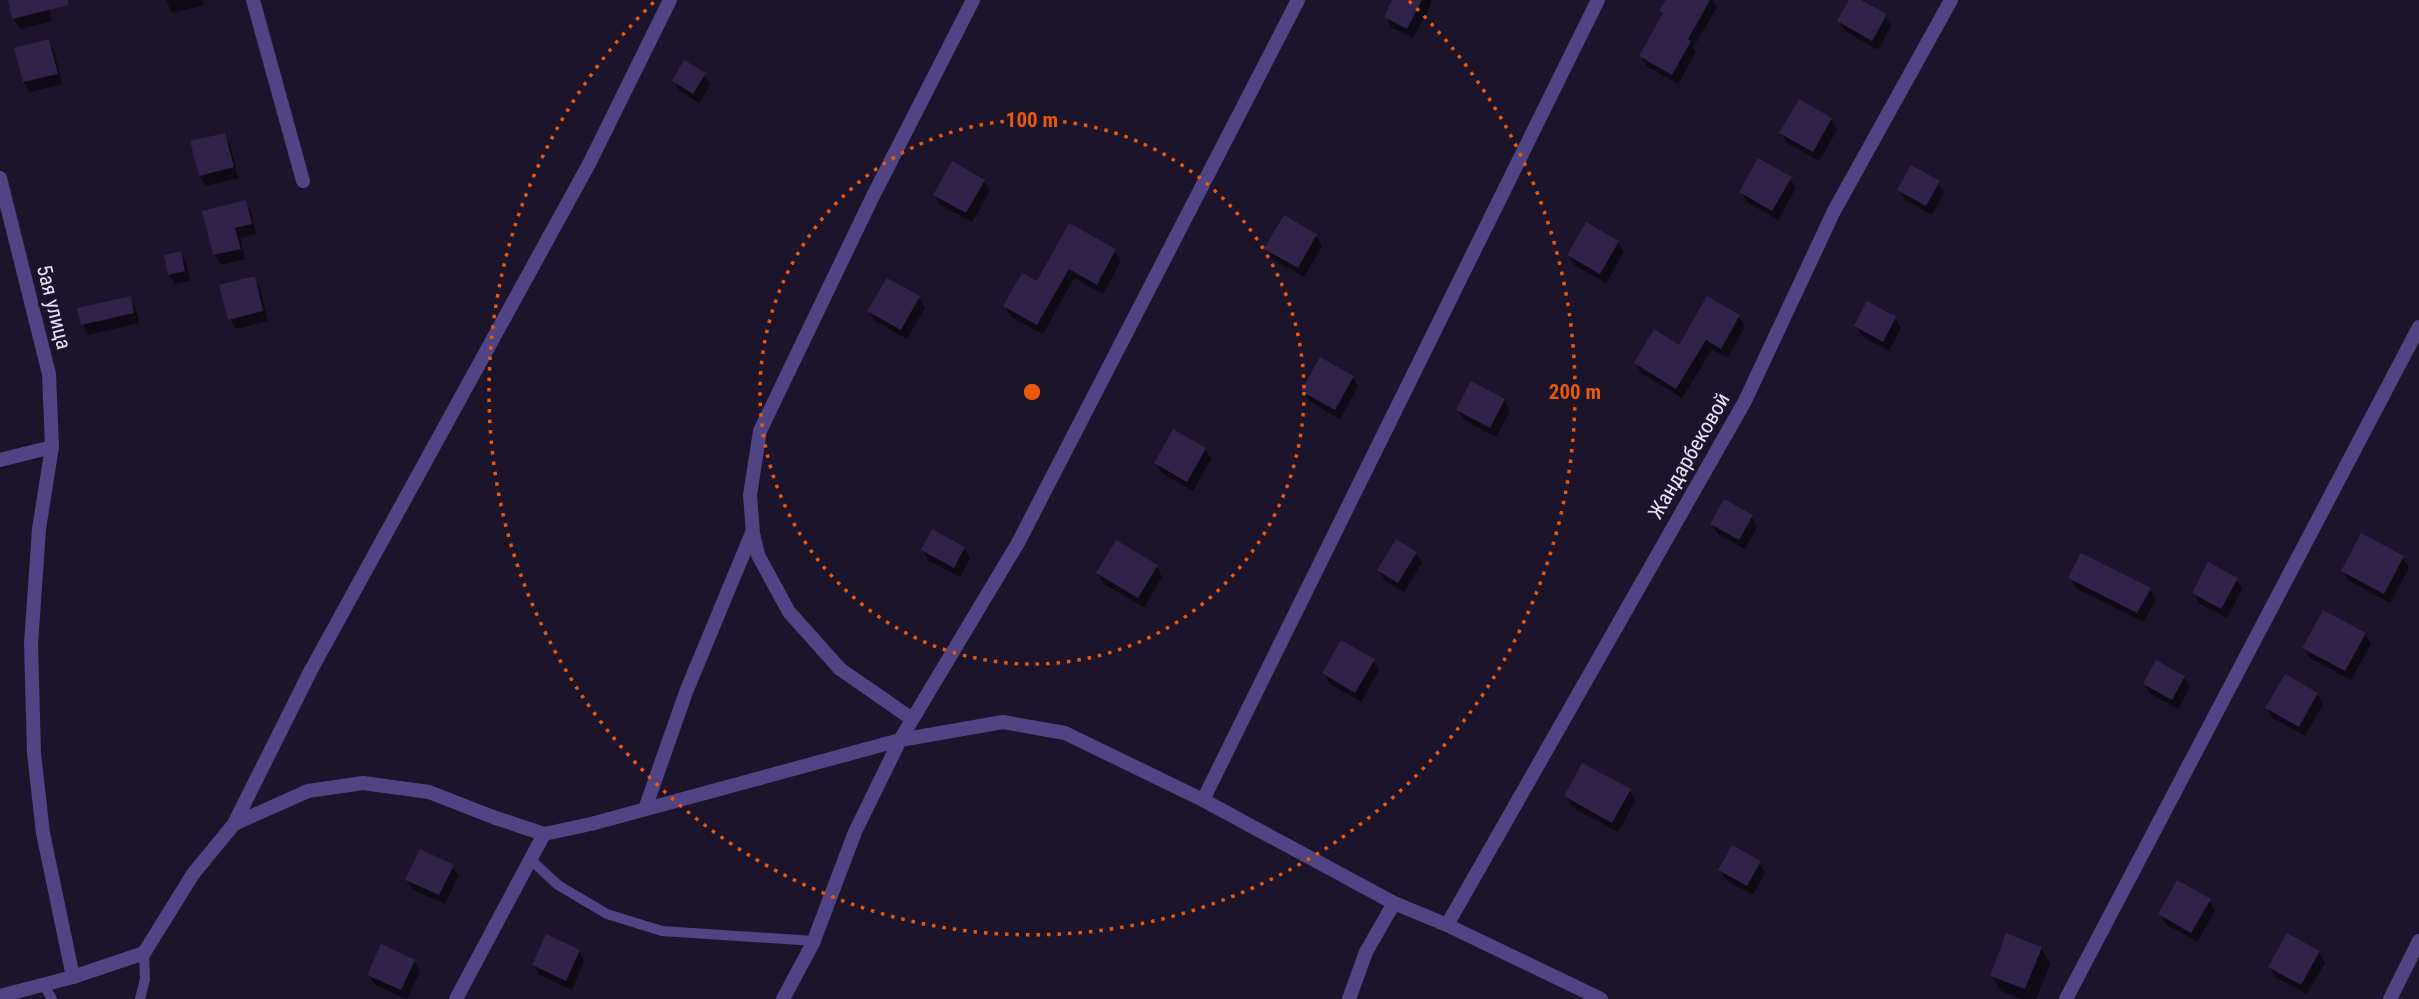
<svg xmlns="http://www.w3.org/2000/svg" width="2419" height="999" viewBox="0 0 2419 999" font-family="'Roboto Condensed',sans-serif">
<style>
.shadow{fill:#0007}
.building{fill:#302249}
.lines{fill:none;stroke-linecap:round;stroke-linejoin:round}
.service{stroke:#514484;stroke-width:10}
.minor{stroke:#514484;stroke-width:14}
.ring{fill:none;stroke:#e8590c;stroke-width:3.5;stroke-dasharray:3.5 7}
.labels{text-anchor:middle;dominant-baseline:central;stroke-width:7;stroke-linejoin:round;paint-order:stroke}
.street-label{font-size:21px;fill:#e8e0fc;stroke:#1b142a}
.centre{fill:#e8590c;stroke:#1b142a;stroke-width:3.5}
.ring-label{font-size:21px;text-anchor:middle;font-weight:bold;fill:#e8590c;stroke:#1b142a;stroke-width:7;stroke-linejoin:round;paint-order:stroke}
</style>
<rect width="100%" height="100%" fill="#1b142a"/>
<g class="shadow">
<polygon points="9,0 47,0 52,21 20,29 14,19"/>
<polygon points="166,0 203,0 204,5 172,13"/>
<polygon points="1394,0 1430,0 1432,2 1413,38 1391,27 1386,17"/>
<polygon points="1668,0 1712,0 1717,7 1693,48 1696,52 1678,84 1646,66 1641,56 1664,15 1661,11"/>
<polygon points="1851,0 1858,0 1885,16 1891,26 1878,50 1845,31 1839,21"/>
<polygon points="49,41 54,51 62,84 30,92 24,82"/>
<polygon points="704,74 710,85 699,103 680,91 674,81"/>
<polygon points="1831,120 1837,130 1819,161 1787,143 1781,133"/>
<polygon points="224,135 230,145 238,178 206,186 200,176"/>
<polygon points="1790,178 1796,188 1778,220 1747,202 1741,192"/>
<polygon points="984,181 990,191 972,222 940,205 935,195"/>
<polygon points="1939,183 1944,193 1932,215 1905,200 1899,190"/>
<polygon points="245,202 251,212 256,234 240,238 245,259 221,265 215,255 205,213"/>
<polygon points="1069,225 1115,251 1121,261 1103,294 1074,278 1043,334 1011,317 1005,306 1037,283"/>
<polygon points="1316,236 1322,246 1304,277 1272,259 1266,249"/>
<polygon points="1618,242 1624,252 1606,283 1574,265 1569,255"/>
<polygon points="181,253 186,263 190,281 175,284 169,274"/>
<polygon points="254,278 260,288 268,321 236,329 230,319"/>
<polygon points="130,298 136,308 139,323 88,335 83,325 79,310"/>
<polygon points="919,298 925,308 907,339 875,321 869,311"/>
<polygon points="1739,316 1745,327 1727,358 1712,349 1682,398 1641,373 1636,363 1680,347"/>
<polygon points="1895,318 1901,328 1889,351 1862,336 1856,326"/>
<polygon points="1353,377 1358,387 1340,419 1309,401 1303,391"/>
<polygon points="1504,400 1510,411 1496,437 1464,420 1458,410"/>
<polygon points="1205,449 1211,459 1193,491 1162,473 1156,463"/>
<polygon points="1752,517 1757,527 1745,549 1718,534 1712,524"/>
<polygon points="964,548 970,558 960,577 928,560 923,550"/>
<polygon points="1416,553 1422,563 1404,592 1385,581 1379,570"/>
<polygon points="2403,558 2409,568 2390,603 2349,581 2343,571"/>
<polygon points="1157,567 1162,577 1144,607 1104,584 1098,574"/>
<polygon points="2070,578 2150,590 2156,600 2143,622 2076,588"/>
<polygon points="2236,579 2242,589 2227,618 2199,603 2194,593"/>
<polygon points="2365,634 2371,644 2351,680 2310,658 2304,648"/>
<polygon points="1373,660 1379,670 1361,702 1330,684 1324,673"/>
<polygon points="2184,677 2190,687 2178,709 2150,694 2145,684"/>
<polygon points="2317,694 2323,704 2305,736 2273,718 2267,708"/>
<polygon points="1630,791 1635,801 1618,832 1572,807 1566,796"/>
<polygon points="1759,863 1765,873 1753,895 1726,880 1720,870"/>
<polygon points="452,866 458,876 445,904 413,890 407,879"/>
<polygon points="2209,900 2215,911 2197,942 2166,924 2160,914"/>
<polygon points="2041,948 2050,964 2036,999 2021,999 2001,991 1992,976"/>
<polygon points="579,951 584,961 572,990 539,975 534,965"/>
<polygon points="2319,953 2325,963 2307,994 2275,977 2270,967"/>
<polygon points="414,961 420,971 407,999 375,985 369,975"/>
</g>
<g class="building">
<polygon points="8,0 68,0 69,5 12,19"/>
<polygon points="1392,0 1422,0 1407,29 1384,17"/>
<polygon points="1666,0 1710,0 1688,39 1691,41 1672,75 1639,56 1663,13 1659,11"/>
<polygon points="1849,0 1861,0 1887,14 1872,41 1837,21"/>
<polygon points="49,39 58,74 23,82 14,48"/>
<polygon points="684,60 706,73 693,94 672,81"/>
<polygon points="1799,99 1832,118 1813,152 1779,133"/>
<polygon points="225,133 234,167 199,176 190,141"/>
<polygon points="1758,158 1792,177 1772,211 1739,192"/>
<polygon points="952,161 985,180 966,213 933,195"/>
<polygon points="1911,165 1940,181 1926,206 1897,190"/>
<polygon points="246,200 252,224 235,228 241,249 213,255 202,211"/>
<polygon points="1284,215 1317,234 1298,268 1264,249"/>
<polygon points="1586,222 1619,241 1600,274 1567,255"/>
<polygon points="1069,223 1116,249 1097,285 1069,269 1037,325 1003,306 1022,273 1037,281"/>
<polygon points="181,251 185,271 168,275 164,255"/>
<polygon points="255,276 263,311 228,320 219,285"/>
<polygon points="887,278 920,296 901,330 867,311"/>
<polygon points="131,296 134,313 81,325 77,308"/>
<polygon points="1707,296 1740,315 1721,349 1706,340 1676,389 1634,363 1654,329 1679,345"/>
<polygon points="1867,301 1896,317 1883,342 1854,326"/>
<polygon points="1320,357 1354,376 1335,410 1301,391"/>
<polygon points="1471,381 1505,399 1490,428 1456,410"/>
<polygon points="1173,429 1206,448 1187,482 1154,463"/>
<polygon points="1724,499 1753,515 1739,540 1710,524"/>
<polygon points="932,529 965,547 954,568 921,550"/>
<polygon points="2361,533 2404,556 2384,594 2341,571"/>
<polygon points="1396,539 1417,552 1398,583 1377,570"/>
<polygon points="1116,540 1158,565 1138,598 1096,573"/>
<polygon points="2081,553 2151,588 2137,613 2068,578"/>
<polygon points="2208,562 2238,578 2221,609 2192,593"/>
<polygon points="2323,610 2366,633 2345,671 2302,648"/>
<polygon points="1341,640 1375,659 1355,693 1322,673"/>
<polygon points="2156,660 2185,676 2172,700 2143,684"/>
<polygon points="2285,674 2318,693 2299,727 2265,708"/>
<polygon points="1582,763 1631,789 1612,823 1564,796"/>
<polygon points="1732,845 1761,861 1747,886 1718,870"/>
<polygon points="420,849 454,865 439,895 405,880"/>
<polygon points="2177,880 2211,899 2191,933 2158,914"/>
<polygon points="2006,933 2042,947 2025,989 1990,976"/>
<polygon points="2287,933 2320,951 2301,985 2268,967"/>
<polygon points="546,934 580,950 566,981 532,965"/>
<polygon points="381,944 415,960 401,990 367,975"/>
</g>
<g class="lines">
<g class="service">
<polyline points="531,860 558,885 607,914 662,931 814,941"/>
<polyline points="43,984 52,999"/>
<polyline points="140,999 145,979 144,953"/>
</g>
<g class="minor">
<polyline points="253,0 303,181"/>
<polyline points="0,178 49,374 52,447 39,529 31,644 34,753 43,833 73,977"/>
<polyline points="0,460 52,447"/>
<polyline points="912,719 840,669 789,612 758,555 753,533 750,495 760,431 872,198 973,0"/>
<polyline points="1203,800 1598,0"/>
<polyline points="645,809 686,692 752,533"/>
<polyline points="234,824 311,670 589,164 670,0"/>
<polyline points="1447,925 1745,401 1834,211 1951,0"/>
<polyline points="0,996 73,977 144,953 193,874 234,824 308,791 363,783 429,792 493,817 544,834 591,824 900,740 1003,722 1065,733 1203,800 1394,903 1447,925 1601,999"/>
<polyline points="456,999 544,834"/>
<polyline points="783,999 813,943 855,832 900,740 1018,543 1298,0"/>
<polyline points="1349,999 1366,952 1394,903"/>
<polyline points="2066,999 2419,327"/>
<polyline points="2390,999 2419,941"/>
</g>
</g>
<g class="ring">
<circle cx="1032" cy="392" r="272"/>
<path d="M1409 1A543 543 0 1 1 655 1"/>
</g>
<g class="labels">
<g class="street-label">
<text transform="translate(54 307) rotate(76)">5ая улица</text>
<text transform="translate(1689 456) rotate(-60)">Жандарбековой</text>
</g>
</g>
<circle cx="1032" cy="392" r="10" class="centre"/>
<g class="ring-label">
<text x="1032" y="127">100 m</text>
<text x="1575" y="399">200 m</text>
</g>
</svg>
